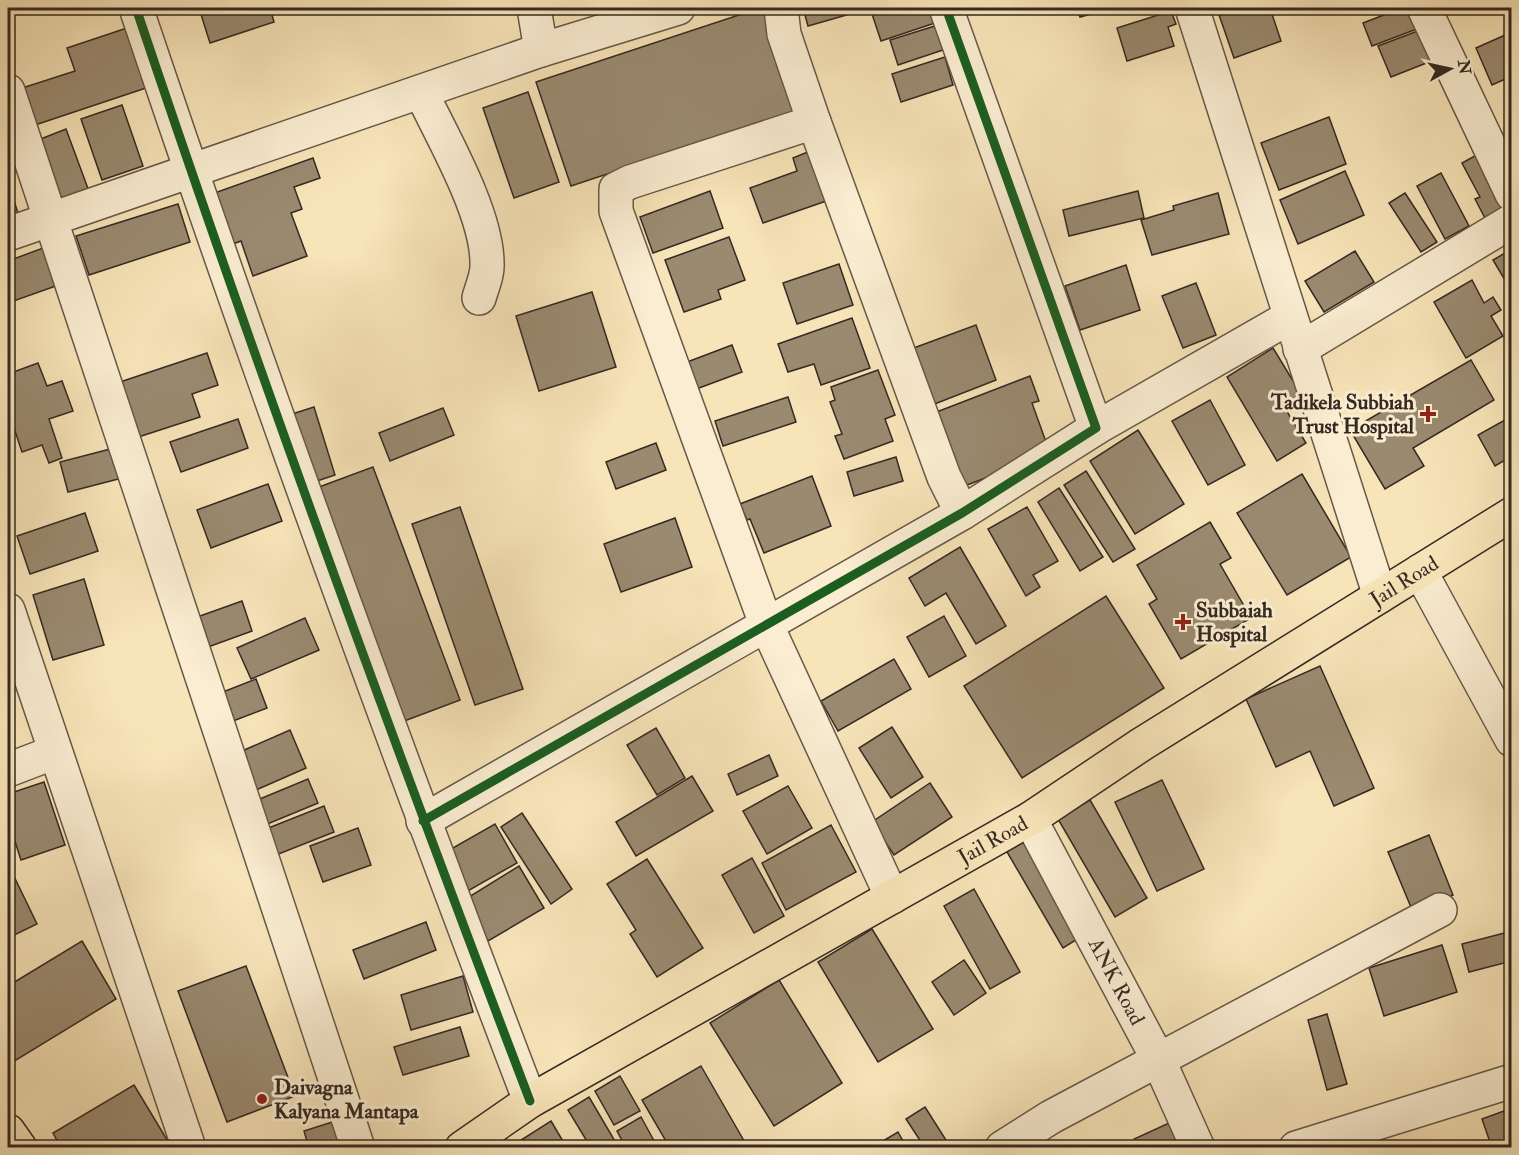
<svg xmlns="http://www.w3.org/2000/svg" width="1519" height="1155" viewBox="0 0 1519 1155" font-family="'IM FELL Double Pica',serif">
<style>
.building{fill:#9a8a70;stroke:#352923;stroke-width:1.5}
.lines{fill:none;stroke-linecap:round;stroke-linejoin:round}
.minor-casing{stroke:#665848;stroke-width:36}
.major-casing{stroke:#352923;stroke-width:36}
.minor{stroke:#faedd1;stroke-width:33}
.major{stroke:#f7e4b8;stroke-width:33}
.cycleway-casing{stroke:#faedd1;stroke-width:13}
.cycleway{stroke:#1b5e20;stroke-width:9}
.poi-dot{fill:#8f2418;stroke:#faedd1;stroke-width:2}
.labels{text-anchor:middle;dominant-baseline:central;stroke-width:6;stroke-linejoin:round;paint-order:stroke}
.poi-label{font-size:21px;font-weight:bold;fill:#352923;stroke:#faedd1;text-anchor:start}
.street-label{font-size:21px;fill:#352923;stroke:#faedd1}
</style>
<rect width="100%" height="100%" fill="#f7e4b8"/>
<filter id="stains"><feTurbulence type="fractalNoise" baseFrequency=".00333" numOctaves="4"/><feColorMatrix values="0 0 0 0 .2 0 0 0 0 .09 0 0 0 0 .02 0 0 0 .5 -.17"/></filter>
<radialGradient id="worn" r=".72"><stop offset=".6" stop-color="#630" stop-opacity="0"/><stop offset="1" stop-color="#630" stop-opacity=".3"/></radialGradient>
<g class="building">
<polygon points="199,8 270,8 274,22 210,43"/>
<polygon points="760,8 765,8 799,110 571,186 536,82"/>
<polygon points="803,8 871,8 808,26"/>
<polygon points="893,8 930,8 935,23 881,41 872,14"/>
<polygon points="1077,8 1110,8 1110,9 1080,17"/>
<polygon points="1221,8 1270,8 1281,41 1234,58 1217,9"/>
<polygon points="1402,8 1415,8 1422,27 1372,46 1363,23"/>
<polygon points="1171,11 1176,24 1168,27 1174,46 1127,61 1117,28"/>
<polygon points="938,25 946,49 898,65 890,40"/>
<polygon points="130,27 149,87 26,128 13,91 75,71 67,48"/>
<polygon points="1423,29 1434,60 1391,77 1378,46"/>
<polygon points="1512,32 1512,76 1492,85 1476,48"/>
<polygon points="945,57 953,85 901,102 892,74"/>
<polygon points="528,92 559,182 514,198 483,108"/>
<polygon points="122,105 143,166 102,180 81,119"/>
<polygon points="1329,117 1346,164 1279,190 1261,143"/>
<polygon points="66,129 90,194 51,208 28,144"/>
<polygon points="815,149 832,199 763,223 750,188 797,171 793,158"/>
<polygon points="1482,152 1512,206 1486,220 1475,199 1480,197 1462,163"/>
<polygon points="313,158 320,178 294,187 302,209 291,213 307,256 253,276 241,241 228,246 209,195"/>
<polygon points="1345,171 1364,215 1298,244 1280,200"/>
<polygon points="1441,173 1469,226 1445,239 1417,186"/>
<polygon points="8,182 18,213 8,217"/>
<polygon points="710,191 723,228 653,253 640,217"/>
<polygon points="1138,191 1144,218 1069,236 1063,210"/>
<polygon points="1218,193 1229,234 1152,255 1141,220 1174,210 1173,206"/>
<polygon points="1405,193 1437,242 1421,252 1389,203"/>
<polygon points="178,204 190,242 89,275 76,236"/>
<polygon points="729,237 745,280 718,290 721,299 684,312 665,260"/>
<polygon points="54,244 67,282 8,303 8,261"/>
<polygon points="1512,249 1512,292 1493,260"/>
<polygon points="1355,251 1374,282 1324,312 1305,281"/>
<polygon points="839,264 853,305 797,324 783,283"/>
<polygon points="1126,265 1140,310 1080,330 1065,286"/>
<polygon points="1472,280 1484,303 1493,297 1501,310 1491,316 1503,336 1466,358 1434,302"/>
<polygon points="1196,283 1216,335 1183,348 1162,296"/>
<polygon points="592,292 616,367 539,391 516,316"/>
<polygon points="852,318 870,368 821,385 814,364 788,372 778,344"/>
<polygon points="976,325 996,380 932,405 911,349"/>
<polygon points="732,345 742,372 691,391 682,364"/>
<polygon points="1273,348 1301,394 1283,405 1306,443 1277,461 1227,377"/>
<polygon points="207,353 218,385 192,394 200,417 126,441 108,386"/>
<polygon points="1471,360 1494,400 1413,448 1424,466 1385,489 1350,430"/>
<polygon points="38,363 47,386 62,381 73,411 49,419 62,458 49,463 42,445 22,452 8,410 8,374"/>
<polygon points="878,370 895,415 885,419 893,441 844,459 835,436 842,434 830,402 835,400 831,387"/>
<polygon points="1030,376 1039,401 1032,403 1050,453 962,487 934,413"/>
<polygon points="788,397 796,422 723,446 715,421"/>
<polygon points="1210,400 1245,465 1208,485 1172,421"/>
<polygon points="314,407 335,475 308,484 286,416"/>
<polygon points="443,408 454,435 390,461 379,433"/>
<polygon points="1512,416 1512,456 1495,466 1478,435"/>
<polygon points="238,419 248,448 181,472 170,442"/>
<polygon points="1138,430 1184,504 1135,534 1090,461"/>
<polygon points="656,443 666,470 616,489 606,462"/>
<polygon points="122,446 130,476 68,492 60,462"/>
<polygon points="896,457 903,481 854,496 847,472"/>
<polygon points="373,467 460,700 399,723 311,490"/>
<polygon points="1086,471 1135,549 1113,562 1064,485"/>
<polygon points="1302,474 1351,557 1287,595 1237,513"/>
<polygon points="812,476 831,526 764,553 750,519 747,520 740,504"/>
<polygon points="268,484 282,521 211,548 197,510"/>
<polygon points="1059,488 1103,557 1080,571 1038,502"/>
<polygon points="460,507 523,689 475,705 412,524"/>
<polygon points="1027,507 1058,561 1033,575 1040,587 1026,596 988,529"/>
<polygon points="85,513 98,551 30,574 17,536"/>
<polygon points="675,518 692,567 621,592 604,544"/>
<polygon points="1210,522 1231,558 1220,564 1251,618 1181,659 1149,604 1157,599 1137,565"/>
<polygon points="960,547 1006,626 976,644 946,593 925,606 909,578"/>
<polygon points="84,579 104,645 53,660 33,595"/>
<polygon points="1106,596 1164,688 1022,778 964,686"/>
<polygon points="242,601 252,631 197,651 186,621"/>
<polygon points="944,616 966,656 929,677 907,637"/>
<polygon points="305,618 319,650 251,679 237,648"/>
<polygon points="894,659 911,689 838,731 821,701"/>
<polygon points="1320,666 1374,788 1334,806 1310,751 1276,767 1246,699"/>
<polygon points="256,679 267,708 233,721 223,692"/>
<polygon points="892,727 923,777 891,798 859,748"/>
<polygon points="656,728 685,778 657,795 627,745"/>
<polygon points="290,730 306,768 249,793 233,755"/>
<polygon points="769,755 778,776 737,795 728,774"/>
<polygon points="692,776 713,811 636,856 616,822"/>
<polygon points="308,779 318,803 265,825 255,801"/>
<polygon points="1162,780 1204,869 1157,891 1115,802"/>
<polygon points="44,782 65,845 21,860 8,820 8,794"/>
<polygon points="930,783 952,817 894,855 872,822"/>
<polygon points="788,786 812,828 767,854 743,811"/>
<polygon points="1090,800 1147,898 1115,917 1058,819"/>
<polygon points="324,806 334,832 276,855 266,829"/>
<polygon points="522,813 572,889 551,904 501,827"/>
<polygon points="495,824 517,863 459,896 437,857"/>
<polygon points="831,825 856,872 786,910 762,863"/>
<polygon points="358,828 371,865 323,882 310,846"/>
<polygon points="1025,832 1084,935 1063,948 1003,845"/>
<polygon points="1429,835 1453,895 1413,912 1388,852"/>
<polygon points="752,858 784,916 754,933 722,875"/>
<polygon points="647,859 703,948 657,977 630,934 636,930 607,884"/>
<polygon points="8,864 37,924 8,938"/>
<polygon points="519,866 544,908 488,941 464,900"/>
<polygon points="974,889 1020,972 990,989 944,906"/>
<polygon points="426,922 436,950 364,979 353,950"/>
<polygon points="872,929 933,1029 878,1062 818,962"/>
<polygon points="1512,931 1512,961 1469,972 1462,944"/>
<polygon points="82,941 116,999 8,1065 8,986"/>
<polygon points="1442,945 1457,992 1384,1016 1369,968"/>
<polygon points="964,960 986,993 954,1015 932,982"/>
<polygon points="246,966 295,1096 227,1122 178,991"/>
<polygon points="463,976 473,1012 411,1030 401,995"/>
<polygon points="779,980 842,1083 774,1126 710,1023"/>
<polygon points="1327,1014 1347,1084 1327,1090 1308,1020"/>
<polygon points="460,1027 469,1056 403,1075 394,1047"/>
<polygon points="701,1066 747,1146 744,1148 670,1148 642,1100"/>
<polygon points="620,1076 640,1111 614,1125 595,1091"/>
<polygon points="134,1085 172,1148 61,1148 53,1133"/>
<polygon points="589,1097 619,1148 591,1148 568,1110"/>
<polygon points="925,1107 951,1148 925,1148 906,1119"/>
<polygon points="1512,1108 1512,1148 1492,1148 1482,1119"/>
<polygon points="641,1117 658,1148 626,1148 617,1131"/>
<polygon points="345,1118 355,1148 309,1148 304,1131"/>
<polygon points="551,1121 567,1148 522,1148 518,1142"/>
<polygon points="1169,1123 1180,1148 1138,1148 1134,1139"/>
<polygon points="898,1132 907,1148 871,1148"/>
</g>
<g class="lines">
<defs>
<g id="minor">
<path d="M136,8C259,375 392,739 530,1101"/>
<polyline points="534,8 541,50"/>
<polyline points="781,8 784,34 814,122 944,477 962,513"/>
<polyline points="1192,8 1380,596"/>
<polyline points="1424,8 1512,194"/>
<polyline points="8,91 358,1148"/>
<path d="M421,92C443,138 487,213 487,263C488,274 482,287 479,298"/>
<polyline points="814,122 630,182 616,189 616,211 766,624 892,897"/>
<polyline points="8,234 541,50 678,8"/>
<polyline points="1300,349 1512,221"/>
<polyline points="1096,428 1290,317"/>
<polyline points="1420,571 1512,740"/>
<polyline points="8,610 189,1148"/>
<polyline points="8,770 55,752"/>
<path id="s1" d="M1030,819L1159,1061L1198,1148"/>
<polyline points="423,821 962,513 1096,428 946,8"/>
<polyline points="1002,1148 1051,1117 1440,910"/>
<polyline points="1296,1148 1512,1081"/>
</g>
<g id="major">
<polyline points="8,1131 20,1148"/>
<path id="s2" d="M462,1148L530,1101L1030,819L1142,744L1512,514"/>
</g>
</defs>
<use href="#minor" class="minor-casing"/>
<use href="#major" class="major-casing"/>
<use href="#minor" class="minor"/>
<use href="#major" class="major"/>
<defs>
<g id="cycleway">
<path d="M136,8C259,375 392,739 530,1101"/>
<polyline points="423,821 962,513 1096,428 946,8"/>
</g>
</defs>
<use href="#cycleway" class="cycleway-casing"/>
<use href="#cycleway" class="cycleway"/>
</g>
<g class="poi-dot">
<path d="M1425 405h6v6h6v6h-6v6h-6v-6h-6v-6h6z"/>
<path d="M1180 613h6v6h6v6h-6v6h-6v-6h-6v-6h6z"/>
<circle cx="262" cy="1099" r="6"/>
</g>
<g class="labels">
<g class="poi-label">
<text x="1414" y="402" text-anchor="end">Tadikela Subbiah<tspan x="1414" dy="24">Trust Hospital</tspan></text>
<text x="1196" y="610">Subbaiah<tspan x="1196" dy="24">Hospital</tspan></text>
<text x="274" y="1087">Daivagna<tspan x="274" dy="24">Kalyana Mantapa</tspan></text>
</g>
<g class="street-label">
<text stroke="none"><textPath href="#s2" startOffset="1100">Jail Road</textPath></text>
<text stroke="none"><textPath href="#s2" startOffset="614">Jail Road</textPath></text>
<text stroke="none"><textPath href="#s1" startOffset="184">ANK Road</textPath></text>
</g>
</g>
<rect width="1519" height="1155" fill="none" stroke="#f7e4b8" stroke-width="30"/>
<rect x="9" y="9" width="1501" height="1137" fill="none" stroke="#352923" stroke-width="3"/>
<rect x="15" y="15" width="1489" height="1125" fill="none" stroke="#352923" stroke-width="1.5"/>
<g transform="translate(1450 69) rotate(82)" stroke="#faedd1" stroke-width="4.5" paint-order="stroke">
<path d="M0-4.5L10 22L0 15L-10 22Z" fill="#352923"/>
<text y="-9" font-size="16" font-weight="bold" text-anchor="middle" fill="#352923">N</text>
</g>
<rect width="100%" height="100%" filter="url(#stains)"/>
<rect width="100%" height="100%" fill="url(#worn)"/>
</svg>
